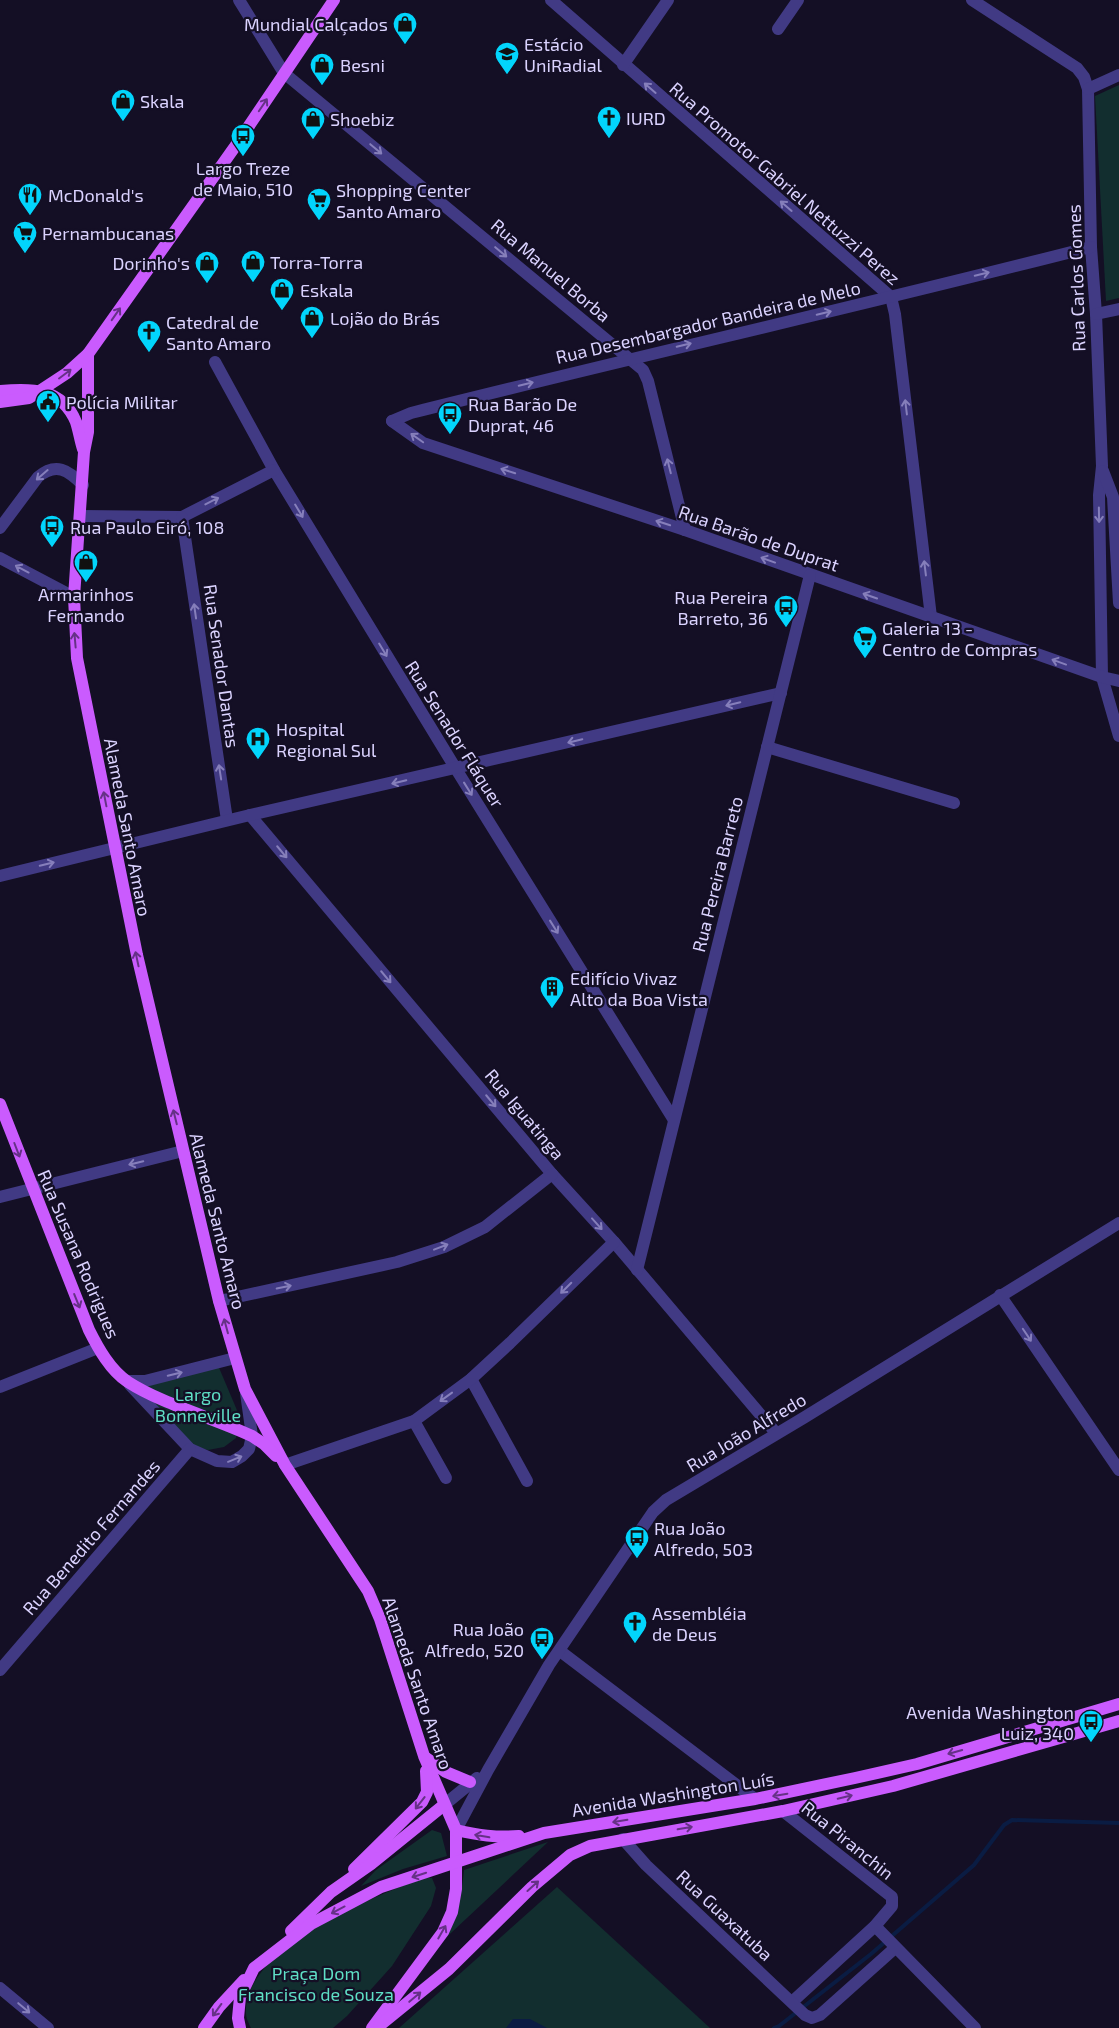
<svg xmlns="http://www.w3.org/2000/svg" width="1119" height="2028" viewBox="0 0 1119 2028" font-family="'Exo 2',sans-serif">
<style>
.green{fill:#122e2f}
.water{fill:#0a1c43}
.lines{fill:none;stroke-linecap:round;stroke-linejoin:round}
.stream{stroke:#0a1c43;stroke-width:4}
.minor{stroke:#413a84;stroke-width:12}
.major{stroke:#ca5bfe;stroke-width:12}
.oneway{stroke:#867fbb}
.oneway2{stroke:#663187}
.labels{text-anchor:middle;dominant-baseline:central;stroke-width:4.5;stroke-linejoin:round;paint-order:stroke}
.poi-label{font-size:18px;fill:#dbd3ff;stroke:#140f25;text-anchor:start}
.street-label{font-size:18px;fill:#dbd3ff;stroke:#140f25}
.park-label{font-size:18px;fill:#5fdfc6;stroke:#140f25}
</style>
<rect width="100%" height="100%" fill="#140f25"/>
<g class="green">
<polygon points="1119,85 1119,298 1106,301 1095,96"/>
<polygon points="217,1363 239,1415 239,1427 236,1438 224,1447 208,1450 189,1445 136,1386"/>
<polygon points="432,1830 441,1833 447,1856 403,1869 361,1886 376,1870"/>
<path d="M548,1842L436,1947C452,1918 461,1905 464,1870Z"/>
<path d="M425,1877L432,1878L436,1888L431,1906L392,1966L347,2016L333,2028H251C249,2024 246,2018 246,2014C242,1948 376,1896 425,1877Z"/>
<polygon points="557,1887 710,2028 399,2028"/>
</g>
<polygon class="water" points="513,2019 530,2019 547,2028 506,2028"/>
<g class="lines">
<polyline class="stream" points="774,2028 779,2026 871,1954 974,1865 1004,1825 1012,1820 1119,1823"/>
<g class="minor">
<polyline points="239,0 284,73 643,370 648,381 685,530"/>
<polyline points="551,0 891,297 895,314 931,617"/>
<polyline points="972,0 1077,68 1084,77 1088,89 1091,247 1096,314 1102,466 1099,495 1102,677 1119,736"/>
<polyline points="778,29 798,0"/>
<polyline points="623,65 668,0"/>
<polyline points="1088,89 1119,75"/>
<polyline points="1096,314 1119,309"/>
<polyline points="215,362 274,470 456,769 674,1120"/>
<polyline points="392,421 423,443 685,530 1102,677 1119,681"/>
<path d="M392,421L411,413C638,356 865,305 1091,247"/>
<polyline points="1103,471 1113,497 1119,603"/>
<polyline points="80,516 182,517 274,470"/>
<polyline points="182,517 227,820"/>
<path d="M0,528L38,477C56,462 68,470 83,485"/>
<polyline points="0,558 74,597"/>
<polyline points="767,747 954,803"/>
<polyline points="250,815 552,1174 614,1242 776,1433"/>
<polyline points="0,876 250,815 781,693"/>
<polyline points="0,1197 183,1151"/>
<polyline points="637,1270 810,575"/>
<polyline points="1000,1295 1119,1470"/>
<polyline points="219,1301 397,1262 444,1247 485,1227 552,1174"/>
<polyline points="471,1379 527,1481"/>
<polyline points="127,1381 145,1381 235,1358"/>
<polyline points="130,1385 190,1449 217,1461 232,1462 242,1456 249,1449 252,1436 246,1393"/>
<polyline points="0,1387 98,1348"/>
<polyline points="414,1421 446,1478"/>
<polyline points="285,1465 414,1421 471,1379 510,1343 614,1242"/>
<polyline points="560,1651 755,1799"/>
<polyline points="0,1670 190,1449"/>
<polyline points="444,1805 477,1778"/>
<polyline points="783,1811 892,1897 892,1906 875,1926 792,2002"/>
<polyline points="456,1830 488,1770 549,1665 653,1512 666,1500 805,1417 1119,1223"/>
<polyline points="623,1839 646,1865 805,2015 812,2018 820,2015 895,1948"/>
<polyline points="875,1926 975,2028"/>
<polyline points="0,1988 48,2028"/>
</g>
<g class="major">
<polyline points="88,354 88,432 84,452 74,597 77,658 137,955 219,1301 245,1389 285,1465 368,1591 380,1619 424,1756 456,1830 456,1889 452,1912 443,1932 372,2028"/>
<path d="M0,391C32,388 62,388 76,422C79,431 80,440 83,449"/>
<polyline points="0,402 29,398 67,373 88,354 234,148 334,0"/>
<path d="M0,1104L89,1330C98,1348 110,1370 128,1382C162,1404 214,1418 252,1436L264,1444L276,1456"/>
<polyline points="426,1758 446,1772 470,1782"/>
<path d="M456,1830C478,1835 496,1838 519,1836"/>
<polyline points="354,1869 422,1802 427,1792 426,1771"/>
<polyline points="291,1931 331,1892 371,1864 444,1805"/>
<polyline points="379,2026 449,1969 532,1887 570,1855 590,1846 783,1811 893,1786 1119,1721"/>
<polyline points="204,2028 219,2007 244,1980"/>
<polyline points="240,2028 238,2018 240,1997 254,1968 311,1924 381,1887 544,1833 755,1799 855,1778 917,1764 1119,1704"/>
</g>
</g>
<defs><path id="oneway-shaft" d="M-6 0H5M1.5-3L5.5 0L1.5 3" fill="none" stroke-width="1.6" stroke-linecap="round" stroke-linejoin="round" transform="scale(1.25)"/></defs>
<g class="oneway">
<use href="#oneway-shaft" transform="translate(650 88) rotate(-139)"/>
<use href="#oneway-shaft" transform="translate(376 149) rotate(40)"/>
<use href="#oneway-shaft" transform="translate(786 206) rotate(-139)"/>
<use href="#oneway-shaft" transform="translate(501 252) rotate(40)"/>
<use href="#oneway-shaft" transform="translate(982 274) rotate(-14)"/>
<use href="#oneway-shaft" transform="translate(824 313) rotate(-13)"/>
<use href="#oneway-shaft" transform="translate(684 345) rotate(-13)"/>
<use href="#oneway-shaft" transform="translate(526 384) rotate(-14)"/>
<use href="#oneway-shaft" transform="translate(906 407) rotate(-97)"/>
<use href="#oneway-shaft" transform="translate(417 438) rotate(-145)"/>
<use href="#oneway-shaft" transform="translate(669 466) rotate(-104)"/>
<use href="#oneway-shaft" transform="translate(508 471) rotate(-162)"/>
<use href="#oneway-shaft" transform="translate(42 475) rotate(139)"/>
<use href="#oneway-shaft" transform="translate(212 501) rotate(-27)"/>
<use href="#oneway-shaft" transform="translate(299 511) rotate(59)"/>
<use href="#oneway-shaft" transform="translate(1099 515) rotate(89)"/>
<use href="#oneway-shaft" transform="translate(663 523) rotate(-162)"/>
<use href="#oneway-shaft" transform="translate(768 560) rotate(-160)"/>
<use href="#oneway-shaft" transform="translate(925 568) rotate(-97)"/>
<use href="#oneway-shaft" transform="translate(22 569) rotate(-152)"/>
<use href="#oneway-shaft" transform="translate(870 596) rotate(-161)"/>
<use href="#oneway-shaft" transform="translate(195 611) rotate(-98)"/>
<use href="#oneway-shaft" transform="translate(383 650) rotate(59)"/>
<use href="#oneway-shaft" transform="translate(1059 662) rotate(-160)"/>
<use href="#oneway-shaft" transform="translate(733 704) rotate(167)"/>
<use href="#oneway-shaft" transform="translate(575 741) rotate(167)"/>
<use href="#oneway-shaft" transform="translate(220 772) rotate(-99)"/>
<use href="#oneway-shaft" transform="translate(399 782) rotate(167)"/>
<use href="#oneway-shaft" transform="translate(468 789) rotate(58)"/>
<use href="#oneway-shaft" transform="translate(282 852) rotate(50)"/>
<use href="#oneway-shaft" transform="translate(47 864) rotate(-14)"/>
<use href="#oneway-shaft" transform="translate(554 927) rotate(58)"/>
<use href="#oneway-shaft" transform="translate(386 977) rotate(50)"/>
<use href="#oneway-shaft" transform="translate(491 1101) rotate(50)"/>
<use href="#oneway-shaft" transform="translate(136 1163) rotate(166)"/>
<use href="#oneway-shaft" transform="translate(597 1224) rotate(48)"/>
<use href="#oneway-shaft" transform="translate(441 1247) rotate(-21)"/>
<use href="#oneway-shaft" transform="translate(284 1287) rotate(-12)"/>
<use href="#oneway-shaft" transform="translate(566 1288) rotate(135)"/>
<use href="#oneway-shaft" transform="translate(1027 1335) rotate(56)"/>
<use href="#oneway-shaft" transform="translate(175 1374) rotate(-14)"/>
<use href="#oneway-shaft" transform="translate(446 1397) rotate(144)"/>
<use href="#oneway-shaft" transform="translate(235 1459) rotate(-22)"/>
<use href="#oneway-shaft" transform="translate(24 2008) rotate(40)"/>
</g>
<g class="oneway2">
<use href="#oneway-shaft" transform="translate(263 105) rotate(-56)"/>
<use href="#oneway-shaft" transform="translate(116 314) rotate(-55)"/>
<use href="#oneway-shaft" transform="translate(65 374) rotate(-37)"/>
<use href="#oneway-shaft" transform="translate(75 640) rotate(-95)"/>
<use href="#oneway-shaft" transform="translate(105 799) rotate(-101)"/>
<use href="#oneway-shaft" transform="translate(137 959) rotate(-102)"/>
<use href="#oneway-shaft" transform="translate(175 1117) rotate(-104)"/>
<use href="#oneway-shaft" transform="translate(17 1150) rotate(69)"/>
<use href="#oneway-shaft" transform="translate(77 1301) rotate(68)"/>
<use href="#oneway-shaft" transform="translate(226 1326) rotate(-105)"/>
<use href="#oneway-shaft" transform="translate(955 1752) rotate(164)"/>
<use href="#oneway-shaft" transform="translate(780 1795) rotate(170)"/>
<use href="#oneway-shaft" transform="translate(845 1797) rotate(-13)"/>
<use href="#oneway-shaft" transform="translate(420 1803) rotate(128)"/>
<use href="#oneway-shaft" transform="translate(620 1821) rotate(171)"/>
<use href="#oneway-shaft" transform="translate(685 1828) rotate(-10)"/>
<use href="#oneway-shaft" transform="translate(482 1836) rotate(-170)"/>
<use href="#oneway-shaft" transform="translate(419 1875) rotate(162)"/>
<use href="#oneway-shaft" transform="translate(533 1886) rotate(-42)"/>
<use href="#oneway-shaft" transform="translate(338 1910) rotate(152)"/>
<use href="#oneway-shaft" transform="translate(442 1932) rotate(-60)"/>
<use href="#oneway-shaft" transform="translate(415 1997) rotate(-40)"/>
<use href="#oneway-shaft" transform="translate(217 2010) rotate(126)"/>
</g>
<defs>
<symbol id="shop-pin" viewBox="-11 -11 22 30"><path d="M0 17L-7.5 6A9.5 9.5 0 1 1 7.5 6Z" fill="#02d5fc" stroke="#140f25"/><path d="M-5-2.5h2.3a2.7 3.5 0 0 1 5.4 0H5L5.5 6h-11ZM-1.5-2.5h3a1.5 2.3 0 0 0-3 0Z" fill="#111"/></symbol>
<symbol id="university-pin" viewBox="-11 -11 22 30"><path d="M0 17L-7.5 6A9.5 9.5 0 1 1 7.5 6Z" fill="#02d5fc" stroke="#140f25"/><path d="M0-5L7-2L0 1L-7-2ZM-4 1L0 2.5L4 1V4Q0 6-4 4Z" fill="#111"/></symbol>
<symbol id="church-pin" viewBox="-11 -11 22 30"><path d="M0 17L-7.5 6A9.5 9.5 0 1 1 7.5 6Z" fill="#02d5fc" stroke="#140f25"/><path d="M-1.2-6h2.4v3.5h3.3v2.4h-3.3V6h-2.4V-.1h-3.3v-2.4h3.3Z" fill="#111"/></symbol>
<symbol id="bus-pin" viewBox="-11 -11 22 30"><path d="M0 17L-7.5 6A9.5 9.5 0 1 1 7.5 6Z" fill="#02d5fc" stroke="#140f25"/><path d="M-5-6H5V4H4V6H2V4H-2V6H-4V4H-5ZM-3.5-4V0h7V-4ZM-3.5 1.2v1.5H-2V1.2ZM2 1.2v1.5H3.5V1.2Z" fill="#111"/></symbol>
<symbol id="restaurant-pin" viewBox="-11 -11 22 30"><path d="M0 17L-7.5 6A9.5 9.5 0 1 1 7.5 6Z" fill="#02d5fc" stroke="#140f25"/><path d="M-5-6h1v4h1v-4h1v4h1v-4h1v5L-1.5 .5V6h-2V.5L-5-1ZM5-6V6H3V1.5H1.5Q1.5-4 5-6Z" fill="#111"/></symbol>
<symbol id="supermarket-pin" viewBox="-11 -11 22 30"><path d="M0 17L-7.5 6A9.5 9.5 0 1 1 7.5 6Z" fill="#02d5fc" stroke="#140f25"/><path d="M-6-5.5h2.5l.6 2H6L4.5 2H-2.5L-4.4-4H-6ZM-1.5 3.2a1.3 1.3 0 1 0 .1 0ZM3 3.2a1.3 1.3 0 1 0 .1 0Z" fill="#111"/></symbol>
<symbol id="civic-pin" viewBox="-11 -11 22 30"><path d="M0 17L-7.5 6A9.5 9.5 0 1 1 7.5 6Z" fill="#02d5fc" stroke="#140f25"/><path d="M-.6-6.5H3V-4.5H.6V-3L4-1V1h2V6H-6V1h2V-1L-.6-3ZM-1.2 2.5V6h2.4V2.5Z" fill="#111"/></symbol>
<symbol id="hospital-pin" viewBox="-11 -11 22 30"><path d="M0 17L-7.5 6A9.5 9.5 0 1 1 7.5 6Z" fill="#02d5fc" stroke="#140f25"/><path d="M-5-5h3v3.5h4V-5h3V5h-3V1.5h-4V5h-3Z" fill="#111"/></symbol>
<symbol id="building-pin" viewBox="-11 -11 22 30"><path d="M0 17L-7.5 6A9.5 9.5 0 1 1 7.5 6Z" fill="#02d5fc" stroke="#140f25"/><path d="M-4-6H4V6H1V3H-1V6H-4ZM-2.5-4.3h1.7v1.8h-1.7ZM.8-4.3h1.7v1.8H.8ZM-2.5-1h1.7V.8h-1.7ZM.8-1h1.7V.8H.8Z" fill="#111"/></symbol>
</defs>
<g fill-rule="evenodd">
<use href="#shop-pin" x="391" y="10" width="28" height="38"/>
<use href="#university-pin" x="493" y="40" width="28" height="38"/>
<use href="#shop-pin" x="308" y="51" width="28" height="38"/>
<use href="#shop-pin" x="109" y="87" width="28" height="38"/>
<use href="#church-pin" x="595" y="104" width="28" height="38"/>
<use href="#shop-pin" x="299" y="105" width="28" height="38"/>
<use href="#bus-pin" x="229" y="122" width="28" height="38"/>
<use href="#restaurant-pin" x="16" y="181" width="28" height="38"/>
<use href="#supermarket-pin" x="305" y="186" width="28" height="38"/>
<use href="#supermarket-pin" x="11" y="219" width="28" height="38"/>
<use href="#shop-pin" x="239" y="248" width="28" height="38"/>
<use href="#shop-pin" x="193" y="249" width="28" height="38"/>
<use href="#shop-pin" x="268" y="276" width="28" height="38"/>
<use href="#shop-pin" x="298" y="304" width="28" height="38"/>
<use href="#church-pin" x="135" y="318" width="28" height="38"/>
<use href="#civic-pin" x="34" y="388" width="28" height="38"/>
<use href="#bus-pin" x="436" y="400" width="28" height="38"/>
<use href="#bus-pin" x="38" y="513" width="28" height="38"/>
<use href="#shop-pin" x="72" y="548" width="28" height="38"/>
<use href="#bus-pin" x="772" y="593" width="28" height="38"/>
<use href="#supermarket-pin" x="851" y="624" width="28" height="38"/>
<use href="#hospital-pin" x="244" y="725" width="28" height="38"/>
<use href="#building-pin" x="538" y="974" width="28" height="38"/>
<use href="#bus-pin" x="623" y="1524" width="28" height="38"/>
<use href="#church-pin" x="621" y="1609" width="28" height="38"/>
<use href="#bus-pin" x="528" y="1625" width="28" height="38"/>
<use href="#bus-pin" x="1077" y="1708" width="28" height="38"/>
</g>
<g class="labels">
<g class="poi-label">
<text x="388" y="24" text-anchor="end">Mundial Calçados</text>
<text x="524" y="44">Estácio<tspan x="524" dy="21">UniRadial</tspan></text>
<text x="340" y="65">Besni</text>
<text x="140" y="101">Skala</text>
<text x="626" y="118">IURD</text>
<text x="330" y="119">Shoebiz</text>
<text x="243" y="168" text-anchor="middle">Largo Treze<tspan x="243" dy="21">de Maio, 510</tspan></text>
<text x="336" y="190">Shopping Center<tspan x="336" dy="21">Santo Amaro</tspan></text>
<text x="48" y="195">McDonald's</text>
<text x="42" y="233">Pernambucanas</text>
<text x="270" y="262">Torra-Torra</text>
<text x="190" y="263" text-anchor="end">Dorinho's</text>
<text x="300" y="290">Eskala</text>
<text x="330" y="318">Lojão do Brás</text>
<text x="166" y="322">Catedral de<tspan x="166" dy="21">Santo Amaro</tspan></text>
<text x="66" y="402">Polícia Militar</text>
<text x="468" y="404">Rua Barão De<tspan x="468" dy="21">Duprat, 46</tspan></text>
<text x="70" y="527">Rua Paulo Eiró, 108</text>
<text x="86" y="594" text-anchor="middle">Armarinhos<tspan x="86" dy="21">Fernando</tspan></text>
<text x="768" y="597" text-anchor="end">Rua Pereira<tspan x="768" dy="21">Barreto, 36</tspan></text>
<text x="882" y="628">Galeria 13 -<tspan x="882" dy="21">Centro de Compras</tspan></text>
<text x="276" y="729">Hospital<tspan x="276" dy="21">Regional Sul</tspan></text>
<text x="570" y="978">Edifício Vivaz<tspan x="570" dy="21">Alto da Boa Vista</tspan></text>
<text x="654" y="1528">Rua João<tspan x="654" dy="21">Alfredo, 503</tspan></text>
<text x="652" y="1613">Assembléia<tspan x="652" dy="21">de Deus</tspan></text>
<text x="524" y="1629" text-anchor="end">Rua João<tspan x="524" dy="21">Alfredo, 520</tspan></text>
<text x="1074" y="1712" text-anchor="end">Avenida Washington<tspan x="1074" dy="21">Luiz, 340</tspan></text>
</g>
<g class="street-label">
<text transform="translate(785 183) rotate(41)">Rua Promotor Gabriel Nettuzzi Perez</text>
<text transform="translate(551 270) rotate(40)">Rua Manuel Borba</text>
<text transform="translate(1076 278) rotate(-92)">Rua Carlos Gomes</text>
<text transform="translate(708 322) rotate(-13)">Rua Desembargador Bandeira de Melo</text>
<text transform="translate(759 538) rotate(19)">Rua Barão de Duprat</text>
<text transform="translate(222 666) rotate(82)">Rua Senador Dantas</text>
<text transform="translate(455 734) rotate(58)">Rua Senador Fláquer</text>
<text transform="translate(128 827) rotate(79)">Alameda Santo Amaro</text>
<text transform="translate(717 874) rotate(-76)">Rua Pereira Barreto</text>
<text transform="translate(525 1114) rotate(50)">Rua Iguatinga</text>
<text transform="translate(218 1221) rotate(76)">Alameda Santo Amaro</text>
<text transform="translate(79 1254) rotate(67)">Rua Susana Rodrigues</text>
<text transform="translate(746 1432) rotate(-31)">Rua João Alfredo</text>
<text transform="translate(91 1537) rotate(-49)">Rua Benedito Fernandes</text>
<text transform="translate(418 1683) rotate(71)">Alameda Santo Amaro</text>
<text transform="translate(673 1794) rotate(-9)">Avenida Washington Luís</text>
<text transform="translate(848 1840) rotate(39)">Rua Piranchin</text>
<text transform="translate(725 1915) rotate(43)">Rua Guaxatuba</text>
</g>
<g class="park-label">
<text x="198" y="1394">Largo<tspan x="198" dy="21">Bonneville</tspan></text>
<text x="316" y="1973">Praça Dom<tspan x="316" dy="21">Francisco de Souza</tspan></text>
</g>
</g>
</svg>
